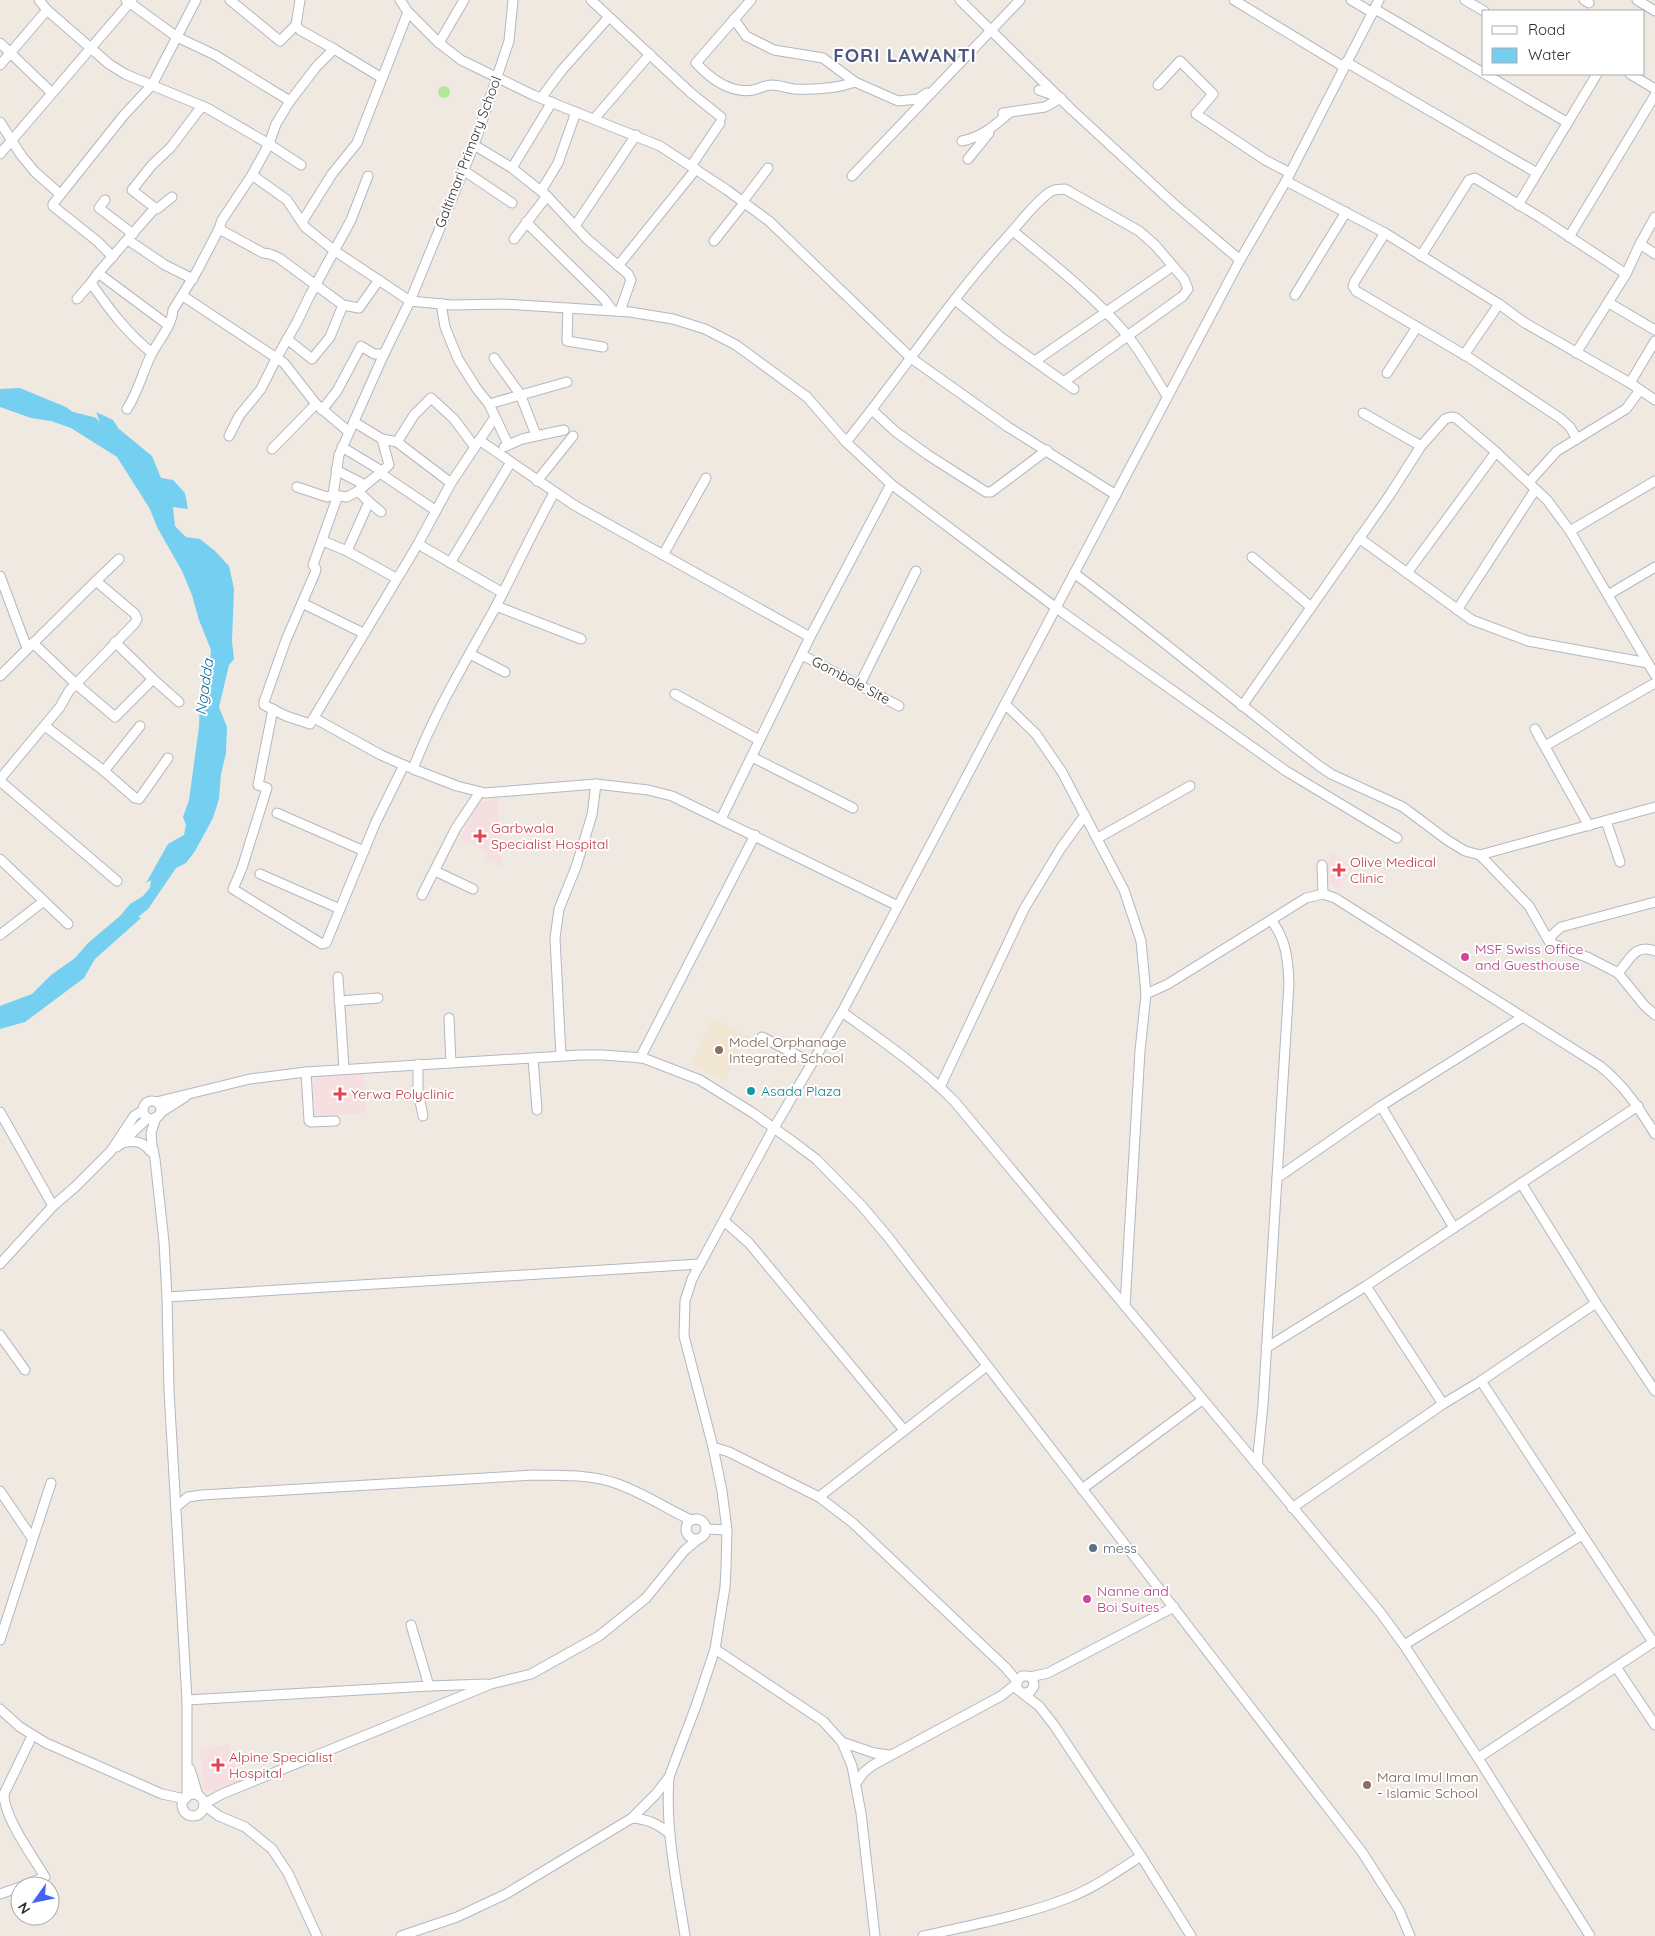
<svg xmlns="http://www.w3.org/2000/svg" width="1655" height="1936" viewBox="0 0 1655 1936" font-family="Quicksand,sans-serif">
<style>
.education{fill:#f0e6d1}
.medical{fill:#f5dfe0}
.green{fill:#b6e59e}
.water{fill:#75cff0}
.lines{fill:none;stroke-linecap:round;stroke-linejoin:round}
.river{stroke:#75cff0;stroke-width:10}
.minor-casing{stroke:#b4b7c1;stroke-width:11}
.minor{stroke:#fff;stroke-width:9}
.health-dot{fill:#e0444e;stroke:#fff;stroke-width:2}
.hotel-dot{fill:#d1479c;stroke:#fff;stroke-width:2}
.education-dot{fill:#8d6e63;stroke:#fff;stroke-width:2}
.culture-dot{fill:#0f9aa8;stroke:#fff;stroke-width:2}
.service-dot{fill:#5c6f8a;stroke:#fff;stroke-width:2}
.labels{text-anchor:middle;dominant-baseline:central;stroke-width:4;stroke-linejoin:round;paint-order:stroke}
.street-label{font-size:14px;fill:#2e2e2e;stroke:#fff}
.health-label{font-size:14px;fill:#be3a42;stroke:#fff;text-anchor:start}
.hotel-label{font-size:14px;fill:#b23c85;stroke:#fff;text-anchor:start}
.education-label{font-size:14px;fill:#785e54;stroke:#fff;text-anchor:start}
.culture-label{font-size:14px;fill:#0d838f;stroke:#fff;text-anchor:start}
.service-label{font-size:14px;fill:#4e5e75;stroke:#fff;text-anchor:start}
.water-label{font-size:15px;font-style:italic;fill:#0d6fa3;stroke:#fff}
.district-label{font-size:19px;font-weight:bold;letter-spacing:1px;fill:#4d5680;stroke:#fff}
</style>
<rect width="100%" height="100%" fill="#efe9e1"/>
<polygon class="education" points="713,1018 747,1036 724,1080 692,1063"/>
<g class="medical">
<polygon points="498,797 499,831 503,868 485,859 488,853 484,850 459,840 477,804"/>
<polygon points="1332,853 1353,867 1339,889 1324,879 1327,874 1326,862"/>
<polygon points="363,1071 366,1113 316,1116 313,1074"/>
<polygon points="228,1745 240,1781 216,1792 204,1791 200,1749"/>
</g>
<circle class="green" cx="444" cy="92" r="6"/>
<polygon class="water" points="20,388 66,407 107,439 96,412 113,420 119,429 152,456 161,478 173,480 185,493 188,509 173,507 175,526 186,537 200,539 215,551 229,566 234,589 232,641 234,659 229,665 219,707 227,727 226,753 221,774 219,799 213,818 195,851 186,863 176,868 148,909 138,917 141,918 95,959 84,978 25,1022 0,1029 0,1006 32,994 51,975 75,958 88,943 120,916 130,904 143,896 150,888 151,880 146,883 168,844 184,835 186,825 183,817 189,800 199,727 200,701 209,672 211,650 199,620 192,595 182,571 157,527 150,509 117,457 71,428 51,421 31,418 0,407 0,389"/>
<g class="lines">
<polyline class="river" points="69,416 93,422 115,444"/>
<defs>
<g id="minor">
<polyline points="39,0 47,10 109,64 125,74 207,108 269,144 301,165"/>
<polyline points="126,0 177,37 215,55 290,101"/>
<polyline points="230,0 280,41 296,25"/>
<polyline points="300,0 296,25 300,30 334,49 382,78"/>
<polyline points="400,0 408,12 439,43 461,60 533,95 660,146 727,190 769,221 911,358 1008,427 1116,495"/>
<polyline points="591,0 691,93 721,117"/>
<path d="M751,0L696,63C710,78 730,94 753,90C759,89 765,85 771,85C779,85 787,88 794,89C815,90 835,89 855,82"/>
<polyline points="960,0 1071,109 1174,204 1240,260"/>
<polyline points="1234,0 1344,67"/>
<polyline points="1351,0 1373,13"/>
<polyline points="1465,0 1484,11"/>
<polyline points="1584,0 1589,3"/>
<polyline points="1637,0 1655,11"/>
<polyline points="1375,9 1568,123"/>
<polyline points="734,19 746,36 774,50 823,58 855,82 898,101 918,99 927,93"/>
<polyline points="0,43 52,93"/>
<polyline points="439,43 464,0"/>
<polyline points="1346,62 1537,173"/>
<polyline points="0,65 47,10"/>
<polyline points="1630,74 1655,89"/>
<polyline points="1158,85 1180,61 1213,94 1196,114 1265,160 1290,173"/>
<polyline points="1039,90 1058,97"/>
<polyline points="541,98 562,70 609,17"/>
<polyline points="1003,113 1045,107 1061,98"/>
<polyline points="594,119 650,54"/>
<polyline points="0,122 21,155 35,172 60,194"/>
<path d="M962,141C982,137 994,126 1009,113"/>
<polyline points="474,145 512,168 547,196 587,239 628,274 631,280 620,311"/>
<polyline points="0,154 132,0"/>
<polyline points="968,159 989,133"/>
<polyline points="691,166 720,123"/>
<polyline points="512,168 552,102"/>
<polyline points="463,170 512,203"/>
<polyline points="252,175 287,200 305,227 335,251 410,301 452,305 503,304 630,312 673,319 705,329 736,345 807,397 846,442 891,484 1055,607 1286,771 1397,838"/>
<polyline points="852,176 1020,0"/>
<polyline points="1286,181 1385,233 1499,304 1525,323 1630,383 1655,400"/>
<polyline points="541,191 558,163 576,112"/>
<polyline points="105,200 99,208 133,234"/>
<polyline points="743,201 768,168"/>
<polyline points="1518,205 1597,74"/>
<polyline points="155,208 157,209 172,197"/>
<polyline points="302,222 332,174 357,143 408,12"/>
<polyline points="526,222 604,299 612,310"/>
<polyline points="575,226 636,135"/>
<polyline points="219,229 263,253 270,254 279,258 343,305 359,308 379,280"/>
<path d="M1013,231C1052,263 1094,296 1127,335C1142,353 1154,376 1167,396"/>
<polyline points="1385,233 1355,281 1353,286 1356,291 1468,357 1560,418 1570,427 1577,439"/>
<polyline points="1569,237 1655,95"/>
<polyline points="514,239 547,196"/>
<polyline points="128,240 165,265 193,279"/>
<polyline points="714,241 744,203"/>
<polyline points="1640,244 1655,254"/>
<polyline points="1421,256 1469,180 1475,178 1541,218 1626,274"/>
<polyline points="113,257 97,241 53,206 53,204 124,115 152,85 196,0"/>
<polyline points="618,266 696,169"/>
<path d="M98,273L91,283C109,309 127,333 152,353"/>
<polyline points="1295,295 1346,212"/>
<polyline points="183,296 284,363 316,404 349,432"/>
<polyline points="77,299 91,283"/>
<polyline points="955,300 1002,338 1074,389"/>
<polyline points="1609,303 1655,330"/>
<polyline points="441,304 445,327 458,359 477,389 489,404 508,444"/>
<polyline points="568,308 567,341 603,347"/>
<polyline points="168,325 98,273 155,208 132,190 152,165 171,147 202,106"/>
<polyline points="287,339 312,359 330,337 343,305"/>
<polyline points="1576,353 1626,274 1640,244 1655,217"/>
<polyline points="384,354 339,455 333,495 337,498 313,565 316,569 315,573 286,640 264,702 264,705 286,716 310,724 418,544 451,483 495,417"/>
<polyline points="1464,355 1499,304"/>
<polyline points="494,358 520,394 536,435"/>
<polyline points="1035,361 1173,266"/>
<polyline points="1387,373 1417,327"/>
<polyline points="1630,383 1655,341"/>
<polyline points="489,404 567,382"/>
<path d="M127,409C138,392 142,374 151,355C158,341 172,326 173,310L197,271L219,229L222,220L252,175L269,144L276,124L290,101L317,66L334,49"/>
<polyline points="322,410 337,391 361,346 374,354 384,354 410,301 474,145 509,41 513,0"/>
<polyline points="872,410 896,432 928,455 986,492 991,492 1047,450"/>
<polyline points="1363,413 1421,446"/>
<polyline points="229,436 239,416 261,389 276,359 297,322 308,299 351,220 368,176"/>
<polyline points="382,439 397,442 451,483"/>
<polyline points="479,440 574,505 810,637"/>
<polyline points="397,442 414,415 431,398 454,419 474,446"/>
<path d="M846,442C901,375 949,300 1008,236C1022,221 1033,204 1050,192C1055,189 1059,189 1065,189L1139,231L1155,245L1184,279L1188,289L1183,296L1065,381"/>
<polyline points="342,447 380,470 380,473 389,465 382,439 354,422"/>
<polyline points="504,447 522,439 564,430"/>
<polyline points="272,449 316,404"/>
<polyline points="336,470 365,485"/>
<polyline points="537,481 573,436"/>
<polyline points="1529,482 1557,451 1626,409 1640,390"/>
<polyline points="297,487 327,497 333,495 347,497 358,491"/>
<path d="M554,493C533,531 515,570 495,608C466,661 434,713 413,769L457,786L485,793L596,784L648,790L672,796L898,906"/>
<polyline points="369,502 381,512"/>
<polyline points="1570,531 1655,481"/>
<polyline points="1359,538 1472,620 1528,641 1648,663"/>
<polyline points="323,541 347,551 396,578"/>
<polyline points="418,544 503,593"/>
<polyline points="347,551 369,502 358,491 380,473 435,510"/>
<polyline points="663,555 706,478"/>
<polyline points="1252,557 1311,607"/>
<polyline points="450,563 511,462"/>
<path d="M1074,573C1157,635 1236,702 1318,765L1331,774L1403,807L1447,840L1465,851L1480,855L1529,906L1550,943L1589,958L1618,973L1644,1005L1655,1015"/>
<polyline points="1407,573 1496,452"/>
<polyline points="0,576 27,648"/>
<polyline points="96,581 119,559"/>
<polyline points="1608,595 1655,567"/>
<polyline points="302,603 363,633"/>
<polyline points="496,606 581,639"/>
<polyline points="1457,610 1535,490"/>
<polyline points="33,643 76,684 115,717 153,679 115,642"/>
<polyline points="470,654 505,672"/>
<polyline points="802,655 899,706"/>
<polyline points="0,676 96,581 135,614 137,619 135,623 69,691 60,707 0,779"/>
<polyline points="153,679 179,702"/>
<polyline points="860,684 916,571"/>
<polyline points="675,694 759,740"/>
<polyline points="1005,704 1036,734 1062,772 1124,890 1141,941 1146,994 1140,1051 1125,1306"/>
<polyline points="1242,706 1389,496 1421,446 1445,419 1451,417 1456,418 1496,452 1547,500 1570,531 1655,675"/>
<polyline points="273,709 258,785 267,788 242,868 233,889 322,944 326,943 375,824 404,765"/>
<polyline points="314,718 381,755 408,767"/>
<polyline points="45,726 104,771 135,798 139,799 168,758"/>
<polyline points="1535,729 1589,826"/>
<polyline points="1545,746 1655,683"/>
<polyline points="752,757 853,808"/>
<polyline points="104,771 140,726"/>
<polyline points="0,781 117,881"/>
<polyline points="277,813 364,851"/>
<polyline points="721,819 810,637 891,484"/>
<polyline points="1606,821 1620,862"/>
<polyline points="1098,838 1190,786"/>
<polyline points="1480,855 1655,807"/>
<polyline points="0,859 68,924"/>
<polyline points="1322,865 1323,894"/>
<polyline points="435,871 473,889"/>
<polyline points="260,874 340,909"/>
<polyline points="422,895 456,828 480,792"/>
<polyline points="0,935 44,901"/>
<polyline points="1550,943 1551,936 1561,927 1655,902"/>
<path d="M1618,973C1630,960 1635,943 1655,951"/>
<polyline points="338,977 344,1069"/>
<path d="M1146,994L1168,984L1306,898L1323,894L1335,898L1600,1066C1624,1085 1639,1108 1655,1134"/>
<polyline points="339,1001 378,998"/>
<path d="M842,1012C881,1040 921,1067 955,1102L1380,1612L1404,1645L1478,1758L1590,1936"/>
<polyline points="449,1018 451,1063"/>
<polyline points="762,1037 812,1063"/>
<polyline points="561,1056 555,938 559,909 576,867 592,815 596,784"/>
<polyline points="533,1058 537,1110"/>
<polyline points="640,1058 755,835"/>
<polyline points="418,1064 418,1091 423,1116"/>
<polyline points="306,1072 309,1121 311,1122 335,1121"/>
<polyline points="940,1087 1024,909 1061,848 1085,815"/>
<circle cx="152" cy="1110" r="9"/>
<polyline points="156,1102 250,1079 306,1072 580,1055 603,1055 643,1058 700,1080 753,1113 792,1141 816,1159 861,1205 888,1237 1362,1852 1399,1910 1410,1936"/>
<polyline points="1381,1106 1454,1228"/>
<polyline points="0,1112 53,1206"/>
<polyline points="160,1113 185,1097"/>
<polyline points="156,1117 151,1133 152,1145 155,1159 164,1242 167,1297 169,1391 187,1700 187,1797"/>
<path d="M123,1143C134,1140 143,1141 150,1151"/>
<polyline points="117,1147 148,1118"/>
<polyline points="1277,1178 1381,1106 1523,1017"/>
<polyline points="1521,1183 1596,1303 1655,1391"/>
<polyline points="724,1221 749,1243 904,1430"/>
<polyline points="0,1264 53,1206 75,1187 111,1151 134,1116 142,1111"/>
<polyline points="1366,1286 1443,1404"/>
<polyline points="167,1297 700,1264"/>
<polyline points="0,1335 25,1370"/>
<polyline points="1266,1348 1366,1286 1638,1106"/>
<polyline points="1481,1381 1653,1642"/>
<polyline points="713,1447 729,1452 819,1497 853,1523 1005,1667 1017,1681"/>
<path d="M1257,1465L1263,1405L1289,983C1288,959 1286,939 1271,920"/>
<polyline points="1082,1489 1202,1400"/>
<polyline points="0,1491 32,1538"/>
<polyline points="819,1497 987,1366"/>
<path d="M176,1507L188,1497L202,1495L534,1475C560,1476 589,1474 615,1483C642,1492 665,1508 691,1520"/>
<polyline points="1292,1508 1443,1404 1481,1381 1596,1303"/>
<circle cx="696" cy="1529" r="10"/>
<polyline points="706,1529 727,1530"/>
<polyline points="411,1625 429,1686"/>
<polyline points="0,1640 51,1483"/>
<polyline points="1404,1645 1582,1535"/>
<polyline points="715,1649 823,1721 842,1742 852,1766 861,1813 875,1936"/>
<polyline points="1616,1667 1655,1725"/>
<polyline points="1030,1677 1048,1673 1174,1607"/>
<polyline points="1025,1693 1030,1692 1034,1686 1033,1679 1028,1676 1022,1676 1017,1681 1017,1689 1039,1706 1054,1725 1141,1856 1191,1936"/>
<polyline points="187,1700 429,1686 486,1684"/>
<polyline points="0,1709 20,1727 46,1743 162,1794 185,1799"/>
<polyline points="842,1742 874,1753 890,1755"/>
<polyline points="1478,1758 1655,1641"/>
<polyline points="190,1769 198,1795"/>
<path d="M669,1778C665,1831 677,1884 685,1936"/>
<polyline points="856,1783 864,1772 873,1765 1001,1696 1016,1684"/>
<circle cx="193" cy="1805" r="11"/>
<polyline points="204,1804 222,1794 491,1684 531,1674 599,1636 646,1598 684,1551 698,1539"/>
<polyline points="204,1805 219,1816 245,1827 272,1849 288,1873 317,1936"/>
<path d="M632,1818C648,1819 658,1824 670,1834"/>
<path d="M22,1886L45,1877C32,1855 4,1818 4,1794L32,1736"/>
<polyline points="0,1894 20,1887"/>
<polyline points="401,1936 457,1917 506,1894 632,1818 656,1794 669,1777 696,1706 715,1649 725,1587 726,1568 727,1530 722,1491 713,1447 684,1336 685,1301 692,1279 771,1133 842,1012 1240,260 1286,181 1379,0"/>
<path d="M923,1936C971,1925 1022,1916 1068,1898C1094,1888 1118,1871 1141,1856"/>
</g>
</defs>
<use href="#minor" class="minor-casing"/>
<use href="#minor" class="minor"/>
</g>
<g class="health-dot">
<path d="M477.5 828.5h5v5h5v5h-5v5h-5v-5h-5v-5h5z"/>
<path d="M1336.5 862.5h5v5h5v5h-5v5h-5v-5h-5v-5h5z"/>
<path d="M337.5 1086.5h5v5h5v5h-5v5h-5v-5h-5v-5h5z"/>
<path d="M215.5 1757.5h5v5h5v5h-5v5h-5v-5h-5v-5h5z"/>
</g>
<g class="hotel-dot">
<circle cx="1465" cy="957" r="5"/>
<circle cx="1087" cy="1599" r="5"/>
</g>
<g class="education-dot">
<circle cx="719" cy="1050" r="5"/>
<circle cx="1367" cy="1785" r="5"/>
</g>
<circle class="culture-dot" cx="751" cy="1091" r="5"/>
<circle class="service-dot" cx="1093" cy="1548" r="5"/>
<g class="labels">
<g class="street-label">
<text transform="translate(468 152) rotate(-69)">Galtimari Primary School</text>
<text transform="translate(851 680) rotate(28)">Gombole Site</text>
</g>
<g class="health-label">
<text x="491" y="828">Garbwala<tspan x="491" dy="16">Specialist Hospital</tspan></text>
<text x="1350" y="862">Olive Medical<tspan x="1350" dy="16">Clinic</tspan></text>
<text x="351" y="1094">Yerwa Polyclinic</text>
<text x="229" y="1757">Alpine Specialist<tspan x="229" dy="16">Hospital</tspan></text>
</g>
<g class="hotel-label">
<text x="1475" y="949">MSF Swiss Office<tspan x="1475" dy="16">and Guesthouse</tspan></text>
<text x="1097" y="1591">Nanne and<tspan x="1097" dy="16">Boi Suites</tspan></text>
</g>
<g class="education-label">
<text x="729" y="1042">Model Orphanage<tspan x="729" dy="16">Integrated School</tspan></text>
<text x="1377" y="1777">Mara Imul Iman<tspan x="1377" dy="16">- Islamic School</tspan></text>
</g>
<g class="culture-label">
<text x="761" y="1091">Asada Plaza</text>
</g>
<g class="service-label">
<text x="1103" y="1548">mess</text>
</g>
<g class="water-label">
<text transform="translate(204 687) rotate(-82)">Ngadda</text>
</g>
<g class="district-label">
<text x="905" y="55">FORI LAWANTI</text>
</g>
</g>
<rect x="1482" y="10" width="162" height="65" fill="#ffffff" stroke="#ababab"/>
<rect x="1492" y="26" width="25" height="8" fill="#ffffff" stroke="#ababab"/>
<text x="1528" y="35" font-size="15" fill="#2e2e2e">Road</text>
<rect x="1492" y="48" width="25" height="15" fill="#75cff0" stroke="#ababab"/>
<text x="1528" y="60" font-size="15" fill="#2e2e2e">Water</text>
<g transform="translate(35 1901) rotate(237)"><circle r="24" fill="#ffffff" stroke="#ababab"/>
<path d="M0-4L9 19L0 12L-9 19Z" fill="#4264fb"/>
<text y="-8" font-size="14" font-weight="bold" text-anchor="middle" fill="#2e2e2e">N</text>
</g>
</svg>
